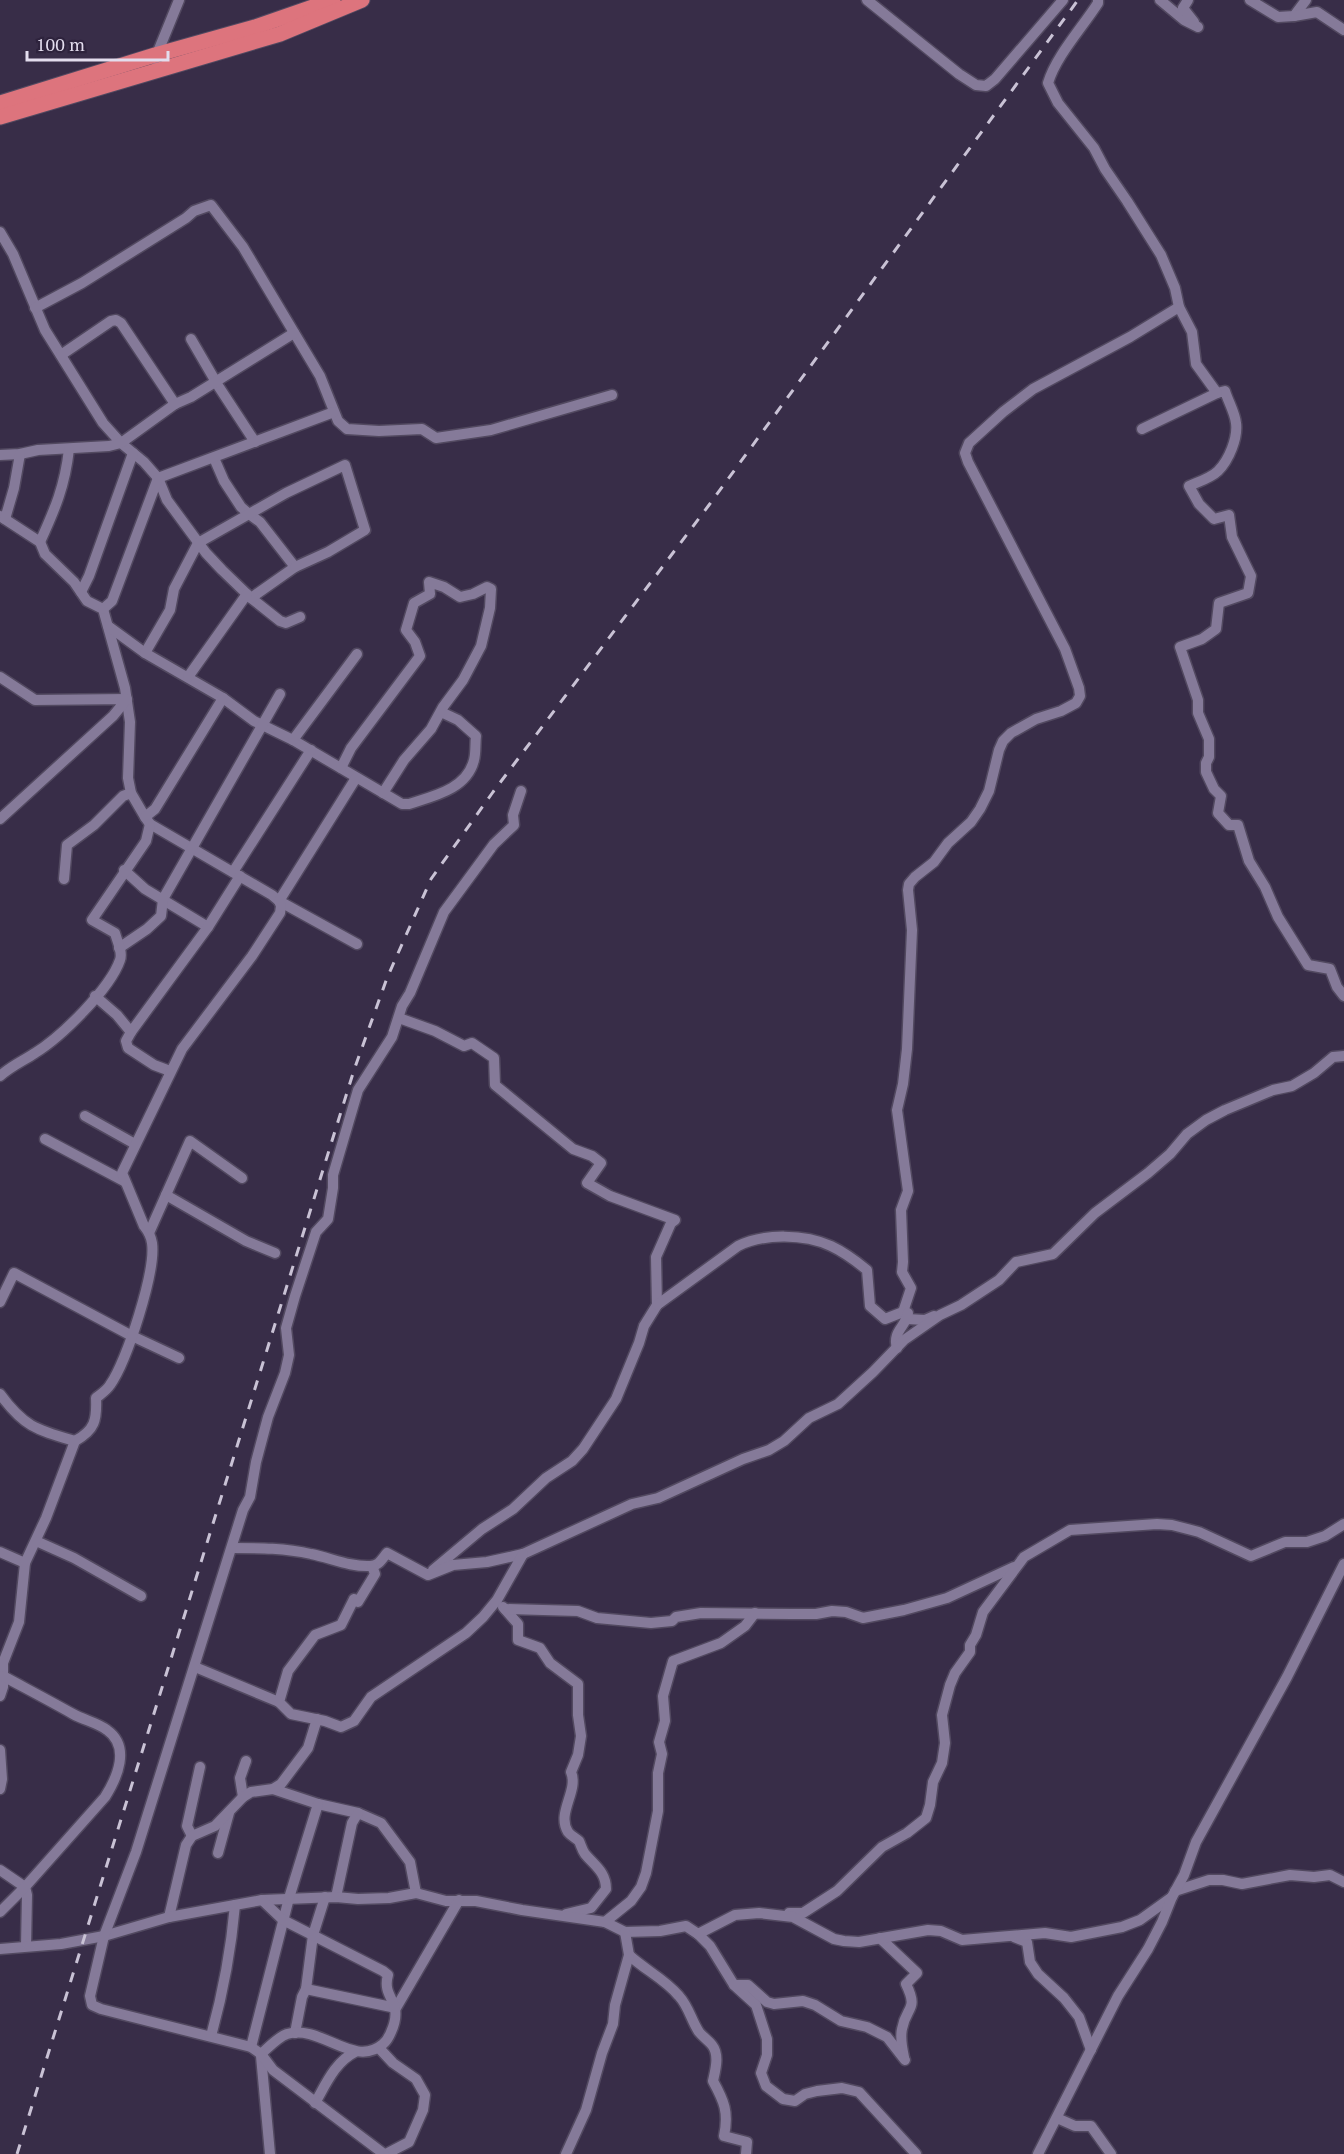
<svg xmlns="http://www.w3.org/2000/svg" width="1344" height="2154" viewBox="0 0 1344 2154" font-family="'PT Serif',serif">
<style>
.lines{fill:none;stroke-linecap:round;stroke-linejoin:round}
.minor-casing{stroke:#524960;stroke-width:13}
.highway-casing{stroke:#524960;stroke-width:17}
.minor{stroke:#857a99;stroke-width:10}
.highway{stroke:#dd747d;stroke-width:15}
.rail{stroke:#c9c2d5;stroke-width:3;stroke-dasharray:10 10;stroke-linecap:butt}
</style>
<rect width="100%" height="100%" fill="#382d48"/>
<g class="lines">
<defs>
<g id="minor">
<polyline points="867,0 959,74 976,85 986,86 995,79 1063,0"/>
<path d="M1098,0V3C1082,28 1056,56 1048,83L1058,103L1094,148L1105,169L1127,201L1161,255L1175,288L1179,307L1192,332L1196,364L1217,393L1225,391C1228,401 1235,413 1236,423C1238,438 1229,460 1218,471C1211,478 1198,482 1189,486L1199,504L1214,519L1229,515L1232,537L1251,576L1248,593L1219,603L1216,629L1202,639L1180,647L1198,700V713L1209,739V757L1206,763V772L1214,789L1221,796L1218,813L1229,825H1238L1249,861L1265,887L1278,917L1308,965L1330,969L1337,987L1344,996"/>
<polyline points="1160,0 1184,20 1198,27"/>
<polyline points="1188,0 1183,8 1194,22"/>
<polyline points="1250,0 1278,17 1294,16 1306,0"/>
<polyline points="1294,16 1317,12 1344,30"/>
<polyline points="155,59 179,0"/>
<polyline points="0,232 13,254 45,330 103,423 121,443 144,462 158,478 167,500 206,553 222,570 251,598 280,621 286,623 300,617"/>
<polyline points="35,308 82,283 186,218 194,211 211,205 243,247 320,376 338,421 347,429 379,431 422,429 436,438 491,430 612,395"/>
<polyline points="191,339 216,382"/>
<polyline points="61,355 111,321 116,320 121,323 175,404"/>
<polyline points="215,381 255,442"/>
<polyline points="1142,429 1217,393"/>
<polyline points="0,455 20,454 38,450 109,446 121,443 175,404 191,397 294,333"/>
<polyline points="214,458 224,481 241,507 249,514 260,522 295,567 251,598"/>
<polyline points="0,516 40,542 45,554 74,582 87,601 103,609 125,688 130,722 128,778 131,793 145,817 150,824 272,895 279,901 357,944"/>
<polyline points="5,519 14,488 20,454"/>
<path d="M40,542C55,509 65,486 69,449"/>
<polyline points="81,592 89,576 133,453"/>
<polyline points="103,609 112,601 158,478 334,412"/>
<path d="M108,626L145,653L223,698L254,721L293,740L402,804H409C434,796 467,789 474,760C476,753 475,744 476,736L458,720L441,712"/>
<polyline points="145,653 170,610 174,589 198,543 286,493 345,465 365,530 328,552 295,567"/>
<polyline points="0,677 35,700 127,699 113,716 0,819"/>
<polyline points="188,677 247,594"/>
<polyline points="293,740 357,654"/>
<polyline points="341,768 351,748 420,656 415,642 406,630 414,603 430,594 429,582 444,587 460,597 473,594 487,587 491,589 490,608 481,646 463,680 443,707 431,729 404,760 383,793"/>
<polyline points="145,817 155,809 223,698"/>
<polyline points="124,870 145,889 208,927"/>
<polyline points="233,872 311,750"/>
<polyline points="64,879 67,845 94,825 123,796 131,793"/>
<polyline points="119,948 147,929 161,916 163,899 280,694"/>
<polyline points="95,996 117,1015 131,1032 126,1041 128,1048 154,1065 170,1071"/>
<polyline points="399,1018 435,1031 464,1046 472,1043 494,1058 495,1085 573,1149 592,1156 601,1163 587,1183 610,1196 675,1220 671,1223 656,1257 657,1305 644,1326 639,1343 616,1399 583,1449 572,1461 546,1478 513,1509 482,1529 433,1570"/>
<polyline points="131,1032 208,927 240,876"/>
<path d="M0,1076C11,1066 23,1061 35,1053C61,1037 110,989 120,960C123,952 117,941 115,933L92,920L146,841L150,824"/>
<polyline points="85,1116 135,1144"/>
<polyline points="45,1139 124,1181"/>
<polyline points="166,1195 246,1241 275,1253"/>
<polyline points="149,1233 190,1141 242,1178"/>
<polyline points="0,1302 14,1273 132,1336 179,1358"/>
<path d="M657,1305L738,1246C764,1233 805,1234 831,1246C844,1252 856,1261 867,1270L870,1306L885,1319L903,1312L907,1319L925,1320L934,1316"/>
<polyline points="903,1312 911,1288 902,1272 903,1262 901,1210 908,1191 897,1110 903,1084 907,1049 912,930 908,890 909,884 915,877 934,862 948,843 971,822 980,809 989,791 999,750 1003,741 1011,733 1036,719 1061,711 1076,703 1080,696 1079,688 1065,649 968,462 965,453 969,443 1003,412 1033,389 1130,337 1179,307"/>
<path d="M897,1348C892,1331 906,1327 908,1313"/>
<path d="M0,1394C24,1427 37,1430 75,1441"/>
<polyline points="36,1541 74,1558 141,1596"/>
<path d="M233,1548C260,1548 285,1548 311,1554C331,1558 350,1567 370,1566C379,1566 382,1559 387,1553L428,1575L453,1565L487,1562L523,1554L632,1504L658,1498L743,1459L769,1450L784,1441L809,1418L838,1404L873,1372L904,1340L940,1315L961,1305L999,1280L1016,1262L1053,1254L1095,1213L1148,1173L1170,1154L1187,1134L1206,1120L1225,1110L1273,1090L1292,1086L1314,1073L1333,1057L1344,1056"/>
<polyline points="0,1552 25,1563"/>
<polyline points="372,1566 375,1574 358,1602 354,1599 341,1625 315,1635 288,1671 279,1702 291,1714 325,1721 341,1727 354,1721 371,1697 466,1633 483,1617 497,1600 523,1554"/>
<path d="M503,1607L518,1624V1640L540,1648L550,1663L578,1684V1715L581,1736L578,1755L571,1772C579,1791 556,1813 568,1832C571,1836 576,1838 579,1841C581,1845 582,1850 585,1854C595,1866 606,1872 606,1889L591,1908L566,1914"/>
<polyline points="505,1609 578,1611 597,1618 651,1623 672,1621 676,1617 701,1613 792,1614 816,1614 832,1611 846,1612 863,1618 904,1610 947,1598 1014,1567"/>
<polyline points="195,1667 279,1702"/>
<path d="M0,1696L3,1687V1663L19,1622L25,1563L46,1518L75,1441C95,1430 97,1420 96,1398C101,1394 107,1390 110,1385C127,1361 156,1271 152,1243C151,1236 148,1231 144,1226L122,1173L182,1049L252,956L280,913L281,906L279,901L356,778"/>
<polyline points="0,1750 2,1779 0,1789"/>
<polyline points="273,1789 318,1804 358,1813 381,1823 410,1862 416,1893"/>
<polyline points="243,1797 240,1778 246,1761"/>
<polyline points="192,1836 187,1826 200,1767"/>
<polyline points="218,1853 229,1813"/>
<polyline points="0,1870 25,1887 27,1895 26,1946"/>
<polyline points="1175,1891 1209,1880 1223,1880 1242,1884 1290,1875 1314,1877 1330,1875 1344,1882"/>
<polyline points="336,1897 352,1823 358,1813"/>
<path d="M0,1912L25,1887L105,1797C117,1778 131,1747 107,1730C98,1723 84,1720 73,1714C50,1701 27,1689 3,1676"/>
<polyline points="789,1913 803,1913 837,1891 882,1847 907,1833 926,1818 930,1805 933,1782 942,1763 945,1743 942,1715 950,1685 955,1673 970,1652 970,1645 976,1635 983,1612 1024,1557 1070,1530 1157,1524 1172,1525 1199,1532 1251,1556 1285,1542 1307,1542 1325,1536 1344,1524"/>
<polyline points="169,1917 186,1845 192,1836 215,1826 243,1797 251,1792 273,1789 281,1784 308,1748 317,1719"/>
<polyline points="605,1922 631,1901 641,1887 646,1873 658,1811 658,1773 662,1754 659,1742 665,1721 663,1696 673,1661 721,1643 745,1626 755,1613"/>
<polyline points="698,1934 710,1946 734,1985 756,2005 767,2039 767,2055 761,2073 766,2086 783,2099 795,2101 805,2094 817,2091 842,2088 859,2092 916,2154"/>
<polyline points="1014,1937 1027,1942 1030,1962 1038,1974 1064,1998 1079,2017 1091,2050"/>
<path d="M880,1938L917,1973L906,1984C919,2011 906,2006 902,2029C900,2038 902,2048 904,2057"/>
<polyline points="0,1949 61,1944 104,1936 169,1917 262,1900 336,1897 358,1899 389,1898 416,1893 446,1901 476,1901 522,1910 605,1922 625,1932 660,1931 686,1926 698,1934 735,1915 759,1913 793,1917 834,1939 844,1941 859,1942 928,1930 941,1931 962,1940 1045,1933 1071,1937 1122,1927 1140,1920 1172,1897"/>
<path d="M629,1955C645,1970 665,1979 679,1996C689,2007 691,2020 699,2032C703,2037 708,2040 712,2045C720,2055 715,2071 713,2081C724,2101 729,2112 724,2136L747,2142L746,2154"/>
<polyline points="734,1985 748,1985 767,2002 774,2004 803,2001 815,2005 841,2021 867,2027 887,2037 905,2060"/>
<polyline points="306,1989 396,2008 459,1900"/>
<polyline points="295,2033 302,1997 306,1989 313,1935 325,1897"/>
<path d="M211,2036C223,1993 231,1950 235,1905"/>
<polyline points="251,2047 289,1898 318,1804"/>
<polyline points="379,2048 393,2063 416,2079 425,2095 423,2110 409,2142 386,2154"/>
<path d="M261,2054C269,2047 278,2037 287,2034C321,2024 354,2069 383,2044C387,2041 389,2037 391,2032C405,2001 381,1999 388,1975L383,1971L283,1920L262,1900"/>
<polyline points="261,2056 270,2154"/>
<path d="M315,2103C326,2084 335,2062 355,2052"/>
<polyline points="1057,2118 1075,2126 1091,2126 1111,2154"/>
<polyline points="384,2154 273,2070 261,2054 251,2047 101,2009 92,2005 90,1996 104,1936 136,1852 243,1510 250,1497 256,1462 268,1417 285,1373 289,1355 286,1328 295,1296 316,1232 328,1219 333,1188 333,1175 358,1090 392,1037 402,1006 410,993 444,912 494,844 514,825 513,815 521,791"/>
<polyline points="566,2154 586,2110 602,2053 613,2024 615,2005 629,1955 625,1932"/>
<polyline points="1038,2154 1118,1996 1148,1949 1162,1922 1172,1897 1184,1875 1196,1842 1287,1677 1344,1564"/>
</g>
<g id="highway">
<polyline points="0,103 155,55 255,27 333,0"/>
<polyline points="0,117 280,34 362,0"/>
</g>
</defs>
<use href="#minor" class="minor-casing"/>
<use href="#highway" class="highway-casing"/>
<use href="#minor" class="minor"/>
<use href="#highway" class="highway"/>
<polyline class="rail" points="17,2154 354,1070 387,978 431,879 493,792 709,505 1078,0"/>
</g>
<path d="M27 51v9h141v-9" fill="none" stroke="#e3ddee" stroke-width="3"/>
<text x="36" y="51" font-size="18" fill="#e3ddee" stroke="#2e233d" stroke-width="4.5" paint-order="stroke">100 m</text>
</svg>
